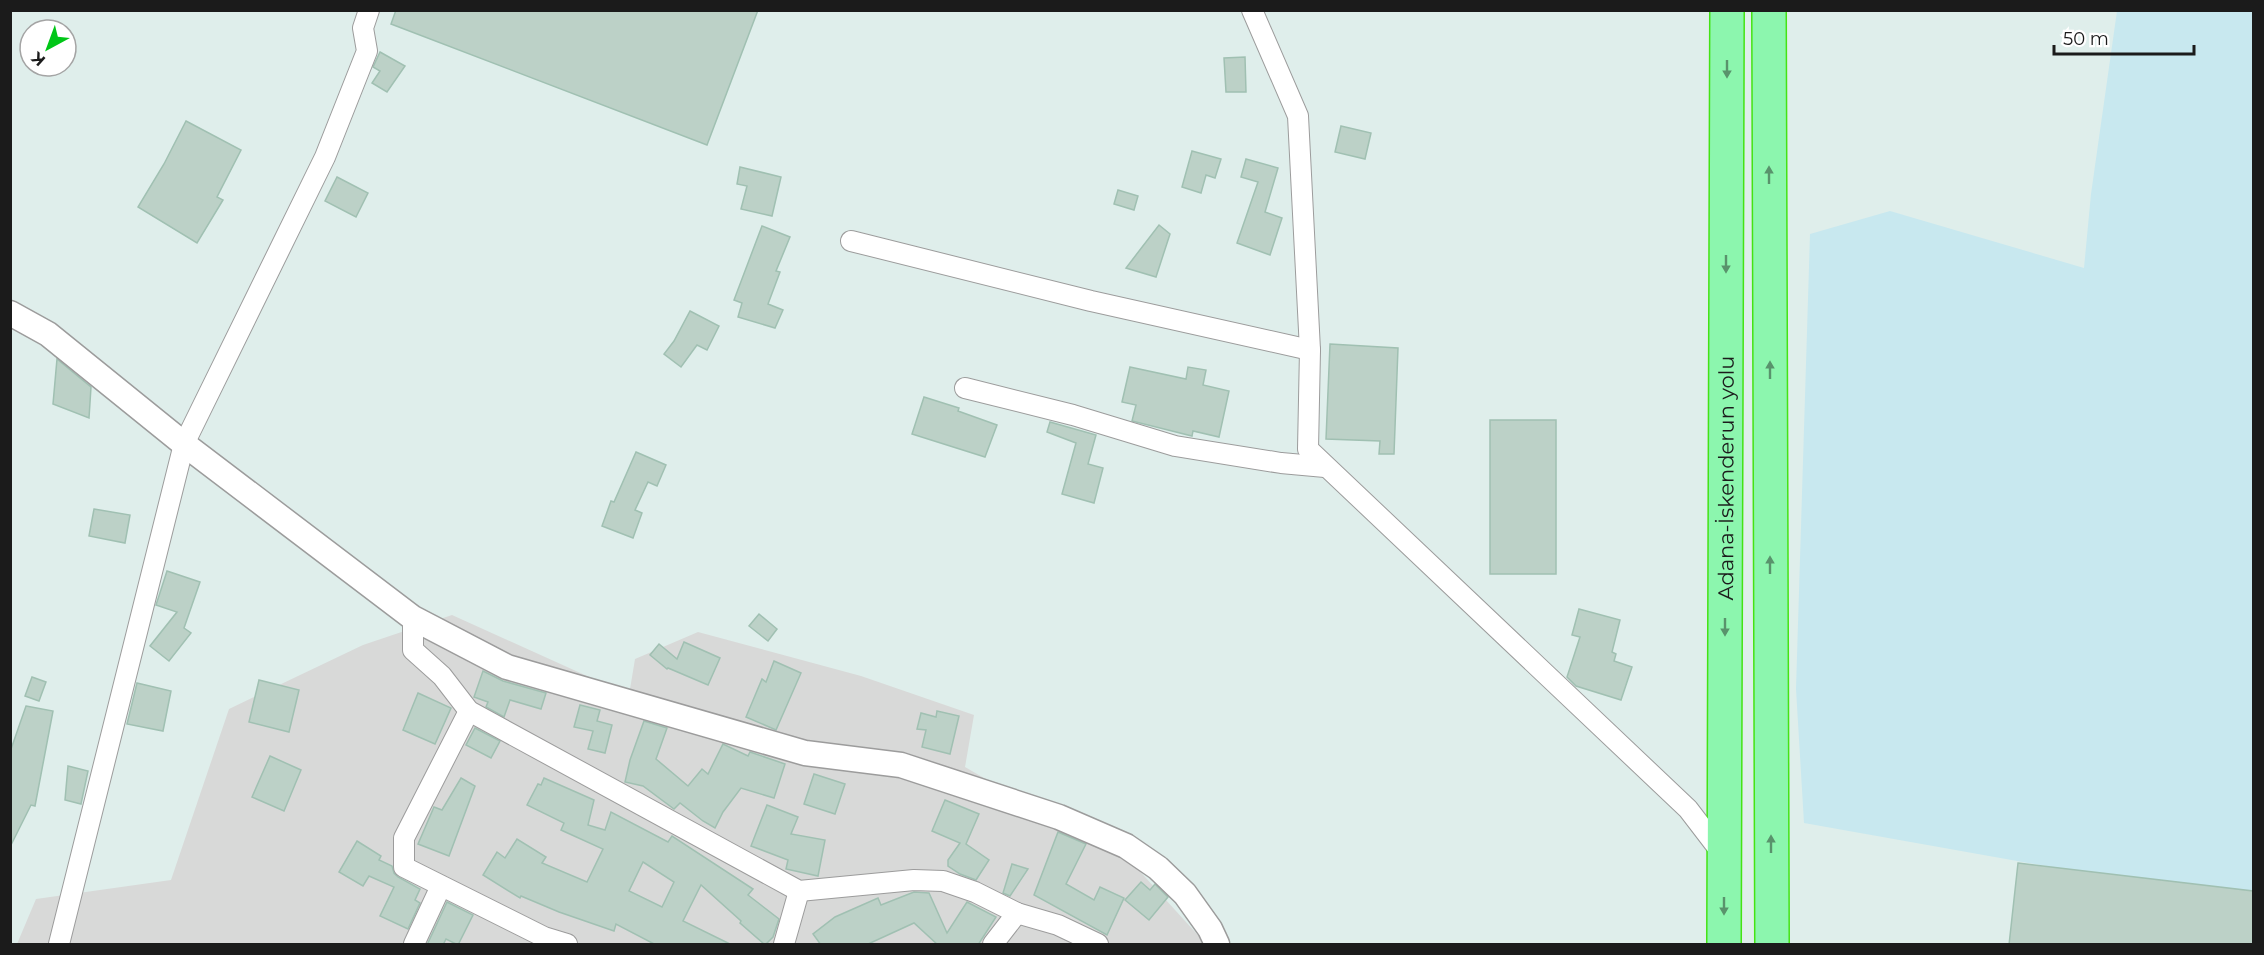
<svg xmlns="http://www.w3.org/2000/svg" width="2264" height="955" viewBox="0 0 2264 955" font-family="Montserrat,sans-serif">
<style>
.residential{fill:#d8d9d8}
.farmland{fill:#c8e8ef}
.building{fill:#bcd1c7;stroke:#a0c0b2;stroke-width:1.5;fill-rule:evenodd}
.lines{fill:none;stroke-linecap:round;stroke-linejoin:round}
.minor-casing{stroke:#9c9c9c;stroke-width:22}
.tertiary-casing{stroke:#9c9c9c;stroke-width:27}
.trunk-casing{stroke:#44e314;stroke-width:36}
.minor{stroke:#fff;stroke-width:20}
.tertiary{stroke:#fff;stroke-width:24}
.trunk{stroke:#8cf6ae;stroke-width:33}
.oneway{fill:#59936c}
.labels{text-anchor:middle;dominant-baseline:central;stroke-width:4.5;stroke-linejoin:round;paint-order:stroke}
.street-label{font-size:21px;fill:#1b1b1b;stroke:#fff}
</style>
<rect width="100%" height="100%" fill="#dfeeeb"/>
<polygon class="residential" points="452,615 629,695 635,659 698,632 861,676 974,715 965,767 1135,866 1206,944 17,944 36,899 171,880 229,709 363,645"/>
<polygon class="farmland" points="2117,11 2253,11 2253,903 1804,823 1796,689 1810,234 1890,211 2084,268 2091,194"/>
<g class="building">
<polygon points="396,10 758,10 707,145 391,24"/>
<polygon points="380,52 405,66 387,92 372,83 380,71 373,67"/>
<polygon points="1245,57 1246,92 1226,92 1224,58"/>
<polygon points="186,121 241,150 217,197 223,200 197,243 138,207 164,164"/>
<polygon points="1341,126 1371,133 1365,159 1335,152"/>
<polygon points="1192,151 1221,159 1215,178 1206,175 1201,193 1182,187"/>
<polygon points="1246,159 1278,168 1265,212 1282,218 1270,255 1237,243 1258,182 1241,177"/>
<polygon points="740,167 781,177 772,216 741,209 747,186 737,184"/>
<polygon points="337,177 368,193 356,217 325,201"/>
<polygon points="1118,190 1138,196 1134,210 1114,204"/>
<polygon points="1159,225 1170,234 1156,277 1126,268"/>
<polygon points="762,226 790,237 776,271 780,272 768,304 783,310 775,328 738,317 742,303 734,300"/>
<polygon points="690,311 719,326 707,350 697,345 681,367 664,354 674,341"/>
<polygon points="1330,344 1398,348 1394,454 1379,454 1380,441 1326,439"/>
<polygon points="57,359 91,387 89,418 53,404"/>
<polygon points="1130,367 1186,379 1188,367 1206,370 1203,385 1229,391 1219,437 1193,431 1192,436 1132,421 1136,405 1122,402"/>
<polygon points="924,397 959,408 958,411 997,425 985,457 912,434"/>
<rect x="1490" y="420" width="66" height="154"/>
<polygon points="1050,422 1096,435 1088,464 1103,468 1094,503 1062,494 1076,443 1047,432"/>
<polygon points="636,452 666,465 657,486 648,482 635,510 642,513 633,538 602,526 611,501 614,502"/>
<polygon points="94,509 130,515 125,543 89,536"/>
<polygon points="167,571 200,582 184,628 191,633 169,661 150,646 177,612 156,605"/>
<polygon points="1579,609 1620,620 1612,652 1616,654 1614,661 1632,667 1621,700 1576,686 1567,677 1580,637 1572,635"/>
<polygon points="759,614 777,629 768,641 749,626"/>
<polygon points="684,642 720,658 708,685 668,668 667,669 650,655 659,644 677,659"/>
<polygon points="774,661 801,673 776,730 746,717 762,679 766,682"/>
<polygon points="483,671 503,681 546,693 541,709 510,700 504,717 486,707 488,702 474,697"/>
<polygon points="32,677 46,682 39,701 25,696"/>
<polygon points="259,680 299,690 289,732 249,722"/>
<polygon points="137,683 171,691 163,731 127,724"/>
<polygon points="418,693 451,708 435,744 403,730"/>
<polygon points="580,705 600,710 597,721 612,725 605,753 588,749 593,731 574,727"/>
<polygon points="26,706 53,711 35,806 31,805 10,847 10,752"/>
<polygon points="937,711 959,716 950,754 922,747 926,730 917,729 921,713 936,717"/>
<polygon points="644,721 667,728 656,759 688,786 702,769 708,774 723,744 748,756 750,752 785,764 774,798 741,788 723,812 715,828 703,821 680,803 674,809 643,786 625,782 630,760"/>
<polygon points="475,728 500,741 491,758 466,745"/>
<polygon points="270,756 301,770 284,811 252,797"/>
<polygon points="68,766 88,771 81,804 65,800"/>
<polygon points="814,774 845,784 835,814 804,804"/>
<polygon points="461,778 475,786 449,856 418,844 434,807 442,810"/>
<path d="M544,778L594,800L588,825L605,830L611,812L668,842L672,836L753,889L748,895L779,919L773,937L765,945L740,923L741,921L701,885L683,921L732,945H656L616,924L614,931L559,912L521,896L520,898L483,875L497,852L505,858L517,839L546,857L542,863L587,882L603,849L561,830L564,823L527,805L538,784L541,785ZM643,862L674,882L662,907L629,891Z"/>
<polygon points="945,800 979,814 966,844 989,860 976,880 960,874 948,866 948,860 960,843 932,831"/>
<polygon points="767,805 798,817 791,834 825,840 818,876 786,869 788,860 751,846"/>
<polygon points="1058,832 1086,844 1066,884 1094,900 1100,887 1124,898 1107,935 1034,895"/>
<polygon points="357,841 381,856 379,860 392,866 394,873 398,877 420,889 415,900 420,903 408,929 380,916 394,887 369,876 363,886 339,872"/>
<polygon points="2018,863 2253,891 2253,945 2009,945"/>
<polygon points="1012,864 1028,869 1010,896 1003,893"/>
<polygon points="1141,882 1150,890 1155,884 1168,897 1149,920 1125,900"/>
<polygon points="914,892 929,893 947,933 967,902 996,917 978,945 938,945 914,923 866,945 821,945 813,934 835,917 878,898 881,905"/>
<polygon points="447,902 473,915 458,945 446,939 443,945 427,945"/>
</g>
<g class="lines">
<defs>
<g id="minor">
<polyline points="1252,10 1298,116 1310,350 1308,449 1688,809 1724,856"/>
<polyline points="851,241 1091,301 1310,350"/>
<polyline points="965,388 1073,415 1175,446 1281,463 1325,467"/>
<polyline points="413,618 413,650 442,676 469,711 799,891 914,880 943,881 975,892 1017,913 1058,925 1098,944"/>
<polyline points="469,711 404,838 404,867 544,937 567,944"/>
<polyline points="59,944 184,444 325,157 367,51 363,28 369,10"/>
<polyline points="414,944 441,886"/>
<polyline points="784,944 799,891"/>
<polyline points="993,944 1017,913"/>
</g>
<polyline id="tertiary" points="10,313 48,334 184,444 413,618 507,667 805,753 901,765 1059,817 1126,846 1158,868 1185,894 1210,929 1217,944"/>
<g id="trunk">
<polyline points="1769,10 1772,944"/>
<path id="s1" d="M1724,944L1727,10"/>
</g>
</defs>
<use href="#minor" class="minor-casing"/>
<use href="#tertiary" class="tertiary-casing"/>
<use href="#trunk" class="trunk-casing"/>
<use href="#minor" class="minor"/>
<use href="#tertiary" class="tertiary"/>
<use href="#trunk" class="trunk"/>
</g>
<defs><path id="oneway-solid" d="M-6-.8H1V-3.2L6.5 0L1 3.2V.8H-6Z" transform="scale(1.5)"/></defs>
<g class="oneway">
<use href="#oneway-solid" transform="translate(1727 69) rotate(90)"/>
<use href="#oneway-solid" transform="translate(1769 175) rotate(-90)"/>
<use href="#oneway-solid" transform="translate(1726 264) rotate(90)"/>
<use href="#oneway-solid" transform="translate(1770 370) rotate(-90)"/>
<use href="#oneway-solid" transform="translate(1770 565) rotate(-90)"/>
<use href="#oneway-solid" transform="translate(1725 627) rotate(90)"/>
<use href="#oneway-solid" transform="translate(1771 844) rotate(-90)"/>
<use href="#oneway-solid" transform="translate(1724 906) rotate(90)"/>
</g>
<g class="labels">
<g class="street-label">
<text stroke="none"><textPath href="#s1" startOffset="466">Adana-İskenderun yolu</textPath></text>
</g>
</g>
<rect width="2264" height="955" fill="none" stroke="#1b1b1b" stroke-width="24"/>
<g transform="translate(48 48) rotate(221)"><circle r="28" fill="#ffffff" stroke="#a4a4a4" stroke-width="1.5"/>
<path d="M0-4.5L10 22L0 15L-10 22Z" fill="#00c617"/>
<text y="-9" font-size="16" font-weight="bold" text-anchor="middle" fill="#1b1b1b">K</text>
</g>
<path d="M2054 45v9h140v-9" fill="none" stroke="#1b1b1b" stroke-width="3"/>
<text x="2063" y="45" font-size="18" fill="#1b1b1b" stroke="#ffffff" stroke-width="4.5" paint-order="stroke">50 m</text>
</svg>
